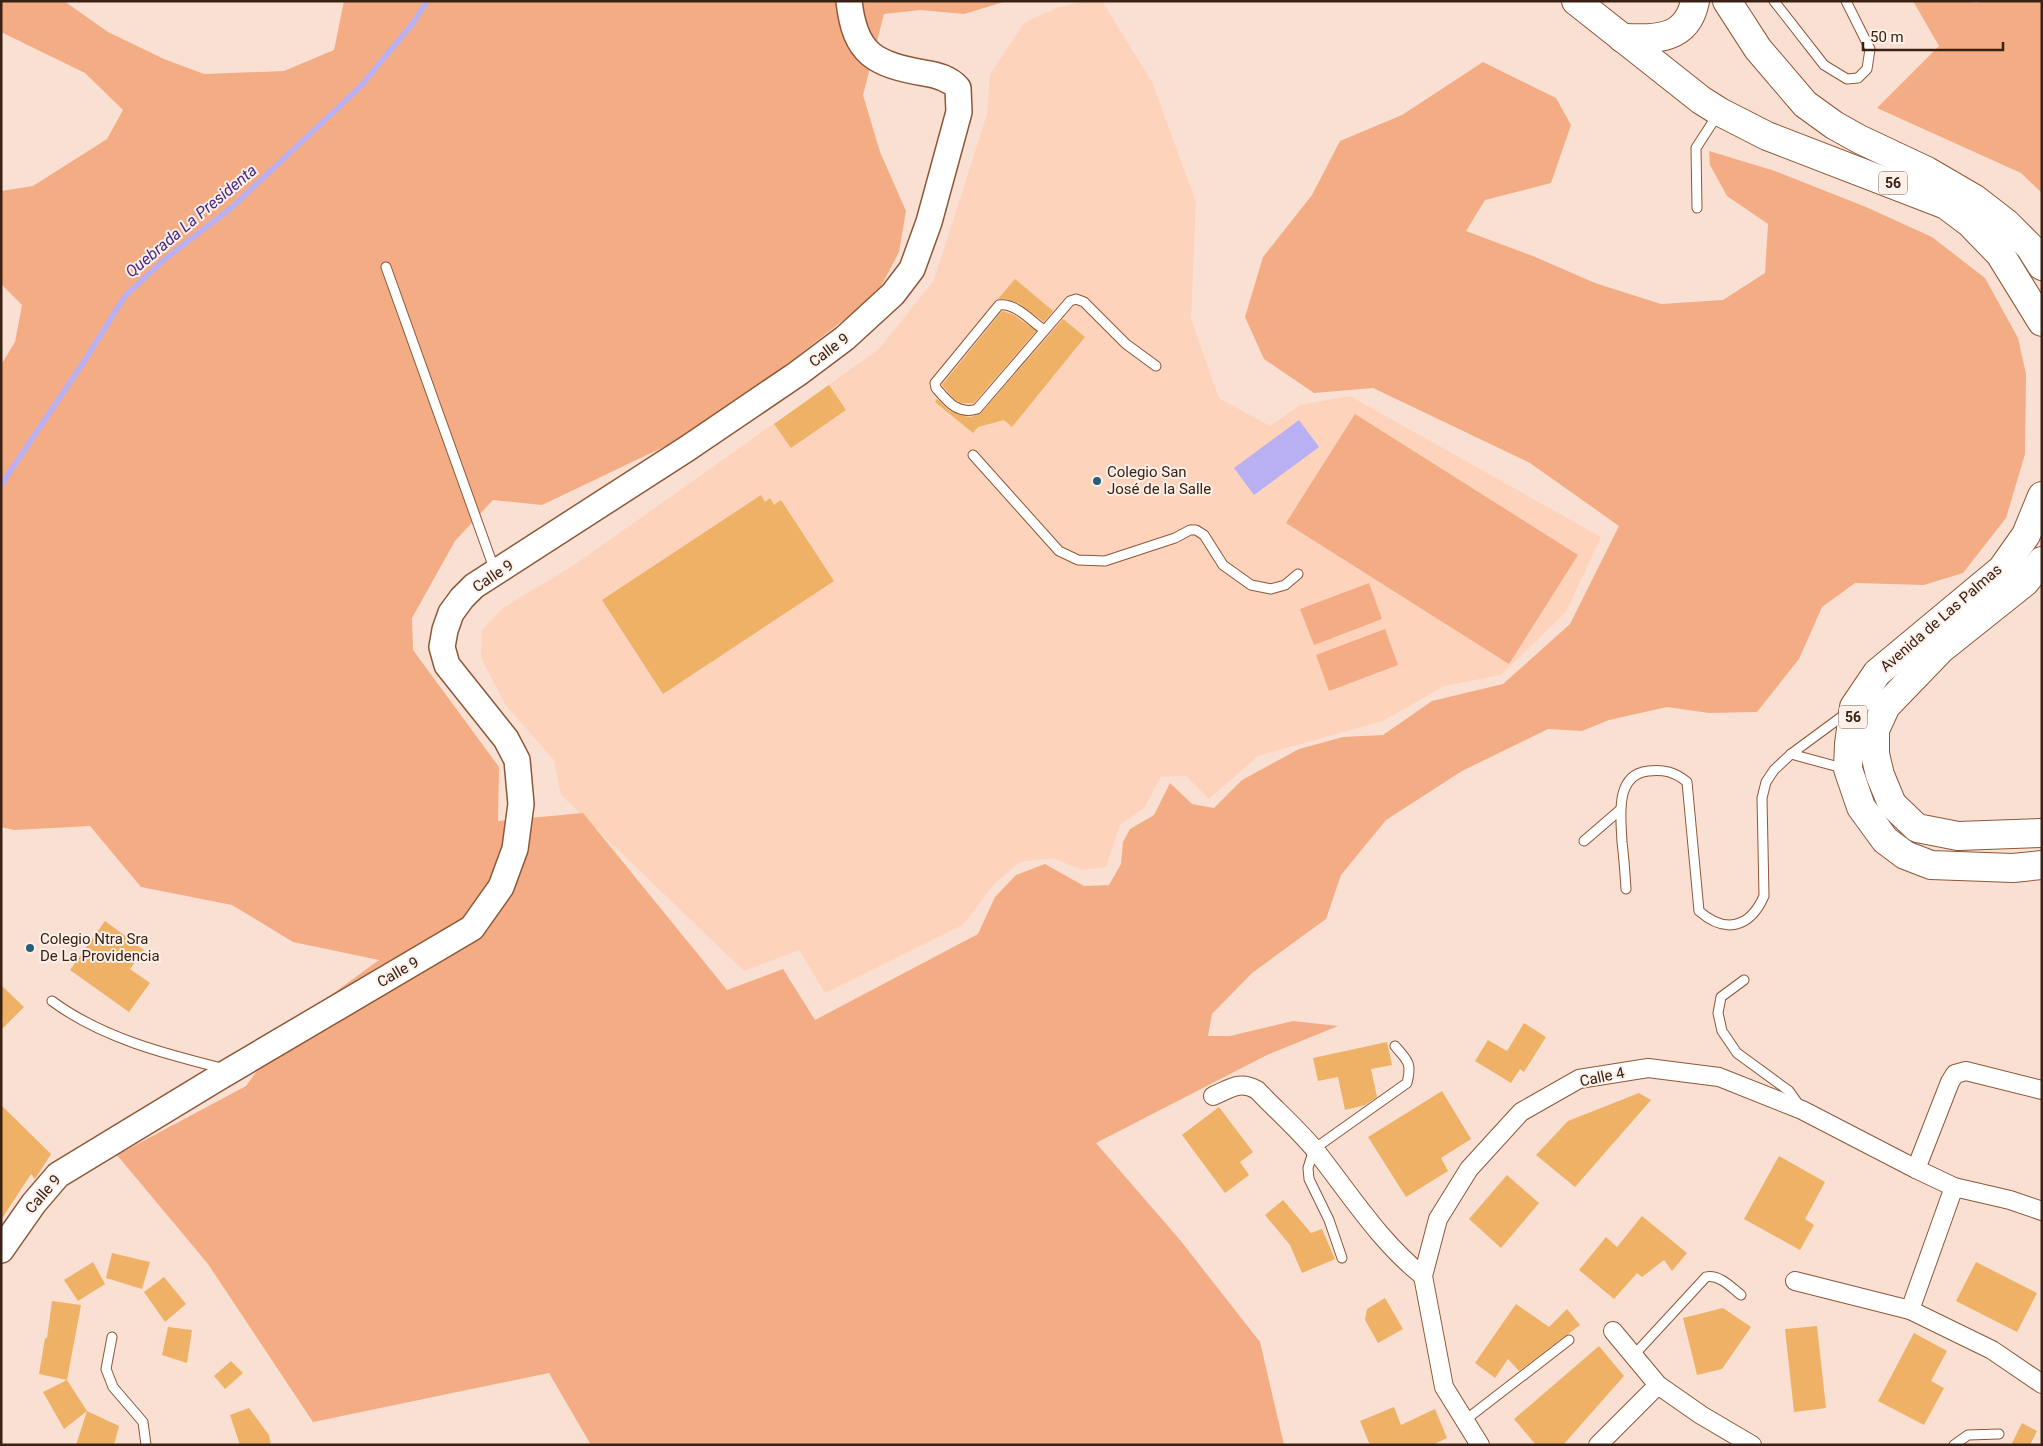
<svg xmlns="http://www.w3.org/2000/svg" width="2043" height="1446" viewBox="0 0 2043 1446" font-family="Roboto,sans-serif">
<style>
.built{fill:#fed3bc}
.green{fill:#f4ac84}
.water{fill:#b9b0f3}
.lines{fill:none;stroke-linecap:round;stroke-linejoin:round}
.stream{stroke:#b9b0f3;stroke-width:5.5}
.building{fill:#efb165}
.lane-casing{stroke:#8e5737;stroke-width:11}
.street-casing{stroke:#8e5737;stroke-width:20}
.secondary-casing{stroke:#8e5737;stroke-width:28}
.primary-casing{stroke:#8e5737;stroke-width:30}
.lane{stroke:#fff;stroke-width:9}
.street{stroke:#fff;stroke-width:18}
.secondary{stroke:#fff;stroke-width:25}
.primary{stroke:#fff;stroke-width:28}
.poi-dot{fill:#255f78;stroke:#fdf0e9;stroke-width:2}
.labels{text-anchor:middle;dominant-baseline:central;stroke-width:4;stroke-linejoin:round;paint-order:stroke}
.shield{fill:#fdf0e9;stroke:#746054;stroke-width:1}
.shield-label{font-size:14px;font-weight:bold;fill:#392214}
.street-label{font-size:15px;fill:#392214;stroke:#fdf0e9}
.poi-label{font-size:15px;fill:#392214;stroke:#fdf0e9;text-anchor:start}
.water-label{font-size:16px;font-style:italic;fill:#432986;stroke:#fdf0e9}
</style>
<rect width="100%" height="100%" fill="#fae0d2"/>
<polygon class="built" points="1087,1 1102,1 1152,82 1196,202 1191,319 1219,398 1270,426 1300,405 1350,396 1601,537 1566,612 1501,675 1444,686 1383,721 1258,756 1209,799 1186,776 1161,777 1144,808 1120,825 1106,867 1082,870 1053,858 1020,862 995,883 963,925 825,993 799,950 744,971 561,795 554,760 506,706 481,658 482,630 503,608 577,563 879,349 934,280 987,114 990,74 1024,23 1056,8"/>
<g class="green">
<polygon points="1,1 64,1 108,32 164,59 204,74 284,71 334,50 344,1 1007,1 964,14 920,10 884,14 863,95 880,152 906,211 899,252 877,294 742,399 672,443 542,505 493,500 455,541 412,618 413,650 499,767 498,821 583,813 727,990 783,969 815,1020 978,934 995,897 1016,875 1045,864 1084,886 1109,885 1121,864 1123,842 1130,829 1154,815 1170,783 1192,804 1214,808 1242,780 1299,749 1343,737 1383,735 1432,701 1503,684 1570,624 1619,526 1530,463 1373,388 1314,393 1264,359 1245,317 1263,257 1312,195 1340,141 1402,115 1483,62 1556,98 1571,125 1551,183 1485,200 1466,231 1533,256 1595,283 1661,304 1723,300 1765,273 1768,224 1727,196 1710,165 1709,151 1775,171 1866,207 1932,237 1985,278 2018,338 2026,374 2025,454 2006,518 1963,573 1924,585 1855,583 1822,607 1799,659 1757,712 1709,713 1667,707 1609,720 1582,731 1548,729 1462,771 1386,820 1341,875 1326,919 1252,973 1212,1014 1208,1036 1230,1036 1293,1021 1338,1026 1267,1055 1096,1143 1180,1240 1260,1342 1284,1445 591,1445 549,1373 313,1422 208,1264 117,1155 246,1086 290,1025 379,960 293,942 232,905 141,887 90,826 14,830 1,827 1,365 15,342 22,305 1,284 1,191 33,186 107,139 123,110 85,73 1,32"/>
<polygon points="1913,1 1962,1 1978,3 1979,1 2042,1 2042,193 2021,173 1877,108 1939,46"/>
<polygon points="1355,414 1578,555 1509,664 1286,523"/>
<polygon points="1369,583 1382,619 1314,645 1300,609"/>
<polygon points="1385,629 1398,665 1329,691 1316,655"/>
</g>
<polygon class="water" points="1299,420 1319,447 1254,495 1234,468"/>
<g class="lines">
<polyline class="stream" points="1,485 85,360 125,296 165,259 231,208 360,87 413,23 427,1"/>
</g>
<g class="building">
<polygon points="1015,279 1053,311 1044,322 1020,304 1007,299 998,299"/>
<polygon points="1002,311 1014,315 1036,331 974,403 961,403 953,398 942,385"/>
<polygon points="1063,319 1085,337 1012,427 1004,420 978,427 973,433 935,402 937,399 950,411 963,416 971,417 981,413"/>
<polygon points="829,385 846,410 791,448 774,424"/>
<polygon points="761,495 765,502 770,498 774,505 781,500 834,581 663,694 602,600"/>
<polygon points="105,921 144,950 130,969 150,983 129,1012 70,970"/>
<polygon points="1,985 24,1007 1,1030"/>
<polygon points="1524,1023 1546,1037 1524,1072 1520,1069 1511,1083 1475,1061 1488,1040 1507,1051"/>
<polygon points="1387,1042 1392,1065 1371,1069 1377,1097 1365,1105 1345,1110 1338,1077 1318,1081 1313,1058"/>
<polygon points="1442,1091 1471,1139 1441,1158 1448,1171 1406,1197 1368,1137"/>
<polygon points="1639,1093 1651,1100 1575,1187 1536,1155 1568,1121"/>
<polygon points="1,1105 51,1154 35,1179 31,1174 1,1220"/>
<polygon points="1219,1107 1253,1152 1240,1162 1249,1175 1225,1193 1182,1135"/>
<polygon points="1779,1156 1825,1182 1805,1219 1814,1225 1800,1250 1744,1219"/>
<polygon points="1507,1175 1539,1203 1501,1248 1469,1219"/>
<polygon points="1283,1200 1311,1233 1322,1229 1335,1259 1302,1273 1290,1245 1265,1215"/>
<polygon points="1642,1216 1687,1253 1672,1271 1664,1260 1642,1277 1637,1273 1614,1299 1579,1270 1606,1237 1617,1247"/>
<polygon points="112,1253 150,1262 142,1289 106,1278"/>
<polygon points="93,1262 105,1284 78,1301 64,1280"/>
<polygon points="1976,1262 2037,1293 2017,1332 1956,1301"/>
<polygon points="164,1277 186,1304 165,1322 144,1292"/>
<polygon points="1385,1298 1403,1329 1378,1343 1365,1320 1367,1309"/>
<polygon points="52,1301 81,1305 67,1380 39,1374 45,1338 47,1338"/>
<polygon points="1516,1304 1549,1327 1567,1309 1580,1325 1519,1371 1508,1359 1495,1378 1475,1363"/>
<polygon points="1723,1308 1751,1327 1722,1369 1697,1375 1683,1318"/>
<polygon points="1817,1326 1826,1408 1794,1412 1785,1329"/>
<polygon points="168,1327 192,1330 187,1363 162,1355"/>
<polygon points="1914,1333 1947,1351 1931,1381 1944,1388 1924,1425 1878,1401"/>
<polygon points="1599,1346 1624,1376 1563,1445 1536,1445 1514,1419"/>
<polygon points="231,1361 243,1373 225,1389 214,1376"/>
<polygon points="67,1380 87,1411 64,1429 43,1392"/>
<polygon points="1394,1407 1401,1425 1435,1409 1447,1438 1432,1445 1370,1445 1360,1421"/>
<polygon points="249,1408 269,1435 271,1445 240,1445 230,1415"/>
<polygon points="87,1411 119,1426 114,1445 76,1445"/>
<polygon points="2022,1423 2037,1431 2030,1445 2011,1445"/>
</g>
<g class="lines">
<defs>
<g id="lane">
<polyline points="1774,1 1824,65 1847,79 1858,78 1867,69 1870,49 1846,1"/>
<polyline points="1697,208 1696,148 1718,114"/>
<polyline points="386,267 495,571"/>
<path d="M1044,330C1032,322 1015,302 999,305L935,383L936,388C948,402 958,415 977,409L1070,301L1076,299L1084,302L1126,344L1156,366"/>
<polyline points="973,455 1059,551 1078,560 1105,561 1175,538 1190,530 1196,530 1204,535 1223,565 1251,585 1271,589 1285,585 1298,574"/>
<polyline points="1846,769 1791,754 1848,712"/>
<polyline points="1584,841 1620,810"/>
<path d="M1626,889C1625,873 1624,858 1622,842C1621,818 1614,775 1648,771C1664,769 1675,772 1687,782L1699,911C1725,934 1750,928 1764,896L1762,798L1766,782L1774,770L1791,754"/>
<polyline points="1744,980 1721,997 1718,1013 1722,1031 1737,1053 1789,1091 1799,1105"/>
<path d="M52,1001C102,1038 165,1054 225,1069"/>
<path d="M1342,1258L1329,1220L1309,1179L1308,1168L1314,1149L1407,1083C1412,1063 1408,1061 1395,1046"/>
<polyline points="112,1337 106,1369 113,1387 143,1422 146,1445"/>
<path d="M1634,1355L1706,1277C1719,1274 1731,1287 1741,1295"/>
<polyline points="1464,1421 1569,1340"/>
<polyline points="1954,1445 1968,1435 1999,1434"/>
</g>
<g id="street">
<path d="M1213,1096C1230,1089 1239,1080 1257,1090C1276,1110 1298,1129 1316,1151C1350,1194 1380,1242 1423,1276"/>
<polyline points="1916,1169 1950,1082 1955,1074 1966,1071 2042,1090"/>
<polyline points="1795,1281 1910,1310 1992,1350 2042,1384"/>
<polyline points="1910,1310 1954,1187"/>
<polyline points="1613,1331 1658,1385 1701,1415 1752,1445"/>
<polyline points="1480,1445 1444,1387 1423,1276 1438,1219 1469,1169 1521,1112 1579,1079 1648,1068 1719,1077 1802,1110 1916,1169 1954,1187 2010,1200 2042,1211"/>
<polyline points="1598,1445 1658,1385"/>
</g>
<path id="secondary" d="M1,1250L34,1203L58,1175L216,1079L472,928L501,887L515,849L521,804L517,760L506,739L447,665L442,647L445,630L451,613L462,598L474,586L688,448L797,374L845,338L893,294L912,269L929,222L959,112L958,88C949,78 937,75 924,73C875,64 855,55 849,1"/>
<g id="primary">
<polyline points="1576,1 1701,100 1720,112 1767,136 1946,205 1970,223 2000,254 2042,322"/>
<polyline points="1727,1 1758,49 1805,104 1834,125 1859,139 1927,171 1975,199 2006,223 2030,247 2042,266"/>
<path d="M1622,38C1655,39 1687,41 1695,1"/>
<polyline points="2042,496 2026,535 2002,569 1877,673 1854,707 1849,744 1848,769 1861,807 1885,840 1905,855 1931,865 2013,868 2042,865"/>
<polyline points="2042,561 2025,582 1941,649 1886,706 1875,730 1875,754 1880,775 1892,804 1917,828 1958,836 2042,833"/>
</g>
</defs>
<use href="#lane" class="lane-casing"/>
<use href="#street" class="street-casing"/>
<use href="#secondary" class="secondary-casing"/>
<use href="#primary" class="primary-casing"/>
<use href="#lane" class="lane"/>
<use href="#street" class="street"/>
<use href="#secondary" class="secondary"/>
<use href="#primary" class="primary"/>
</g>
<g class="poi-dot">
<circle cx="1097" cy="481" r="5"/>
<circle cx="30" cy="948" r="5"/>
</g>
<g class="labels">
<g class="shield">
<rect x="1879" y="171.5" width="28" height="23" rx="4"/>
<rect x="1839" y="705.5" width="28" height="23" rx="4"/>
</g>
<g class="shield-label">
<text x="1893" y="183">56</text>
<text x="1853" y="717">56</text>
</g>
<g class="street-label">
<text transform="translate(829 350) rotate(-37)">Calle 9</text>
<text transform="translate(493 576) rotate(-34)">Calle 9</text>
<text transform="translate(1941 618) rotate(-41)">Avenida de Las Palmas</text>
<text transform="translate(398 972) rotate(-30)">Calle 9</text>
<text transform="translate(1602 1077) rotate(-12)">Calle 4</text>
<text transform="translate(43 1194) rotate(-49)">Calle 9</text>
</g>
<g class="poi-label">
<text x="1107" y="472">Colegio San<tspan x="1107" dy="17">José de la Salle</tspan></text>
<text x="40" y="939">Colegio Ntra Sra<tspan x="40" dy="17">De La Providencia</tspan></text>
</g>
<g class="water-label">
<text transform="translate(191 221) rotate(-40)">Quebrada La Presidenta</text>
</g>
</g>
<rect width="2043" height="1446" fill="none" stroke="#392214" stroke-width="5"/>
<path d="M1863 42v8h140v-8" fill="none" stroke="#392214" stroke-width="2.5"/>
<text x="1870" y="42" font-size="15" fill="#392214" stroke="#fdf0e9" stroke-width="4" paint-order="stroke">50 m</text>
</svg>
